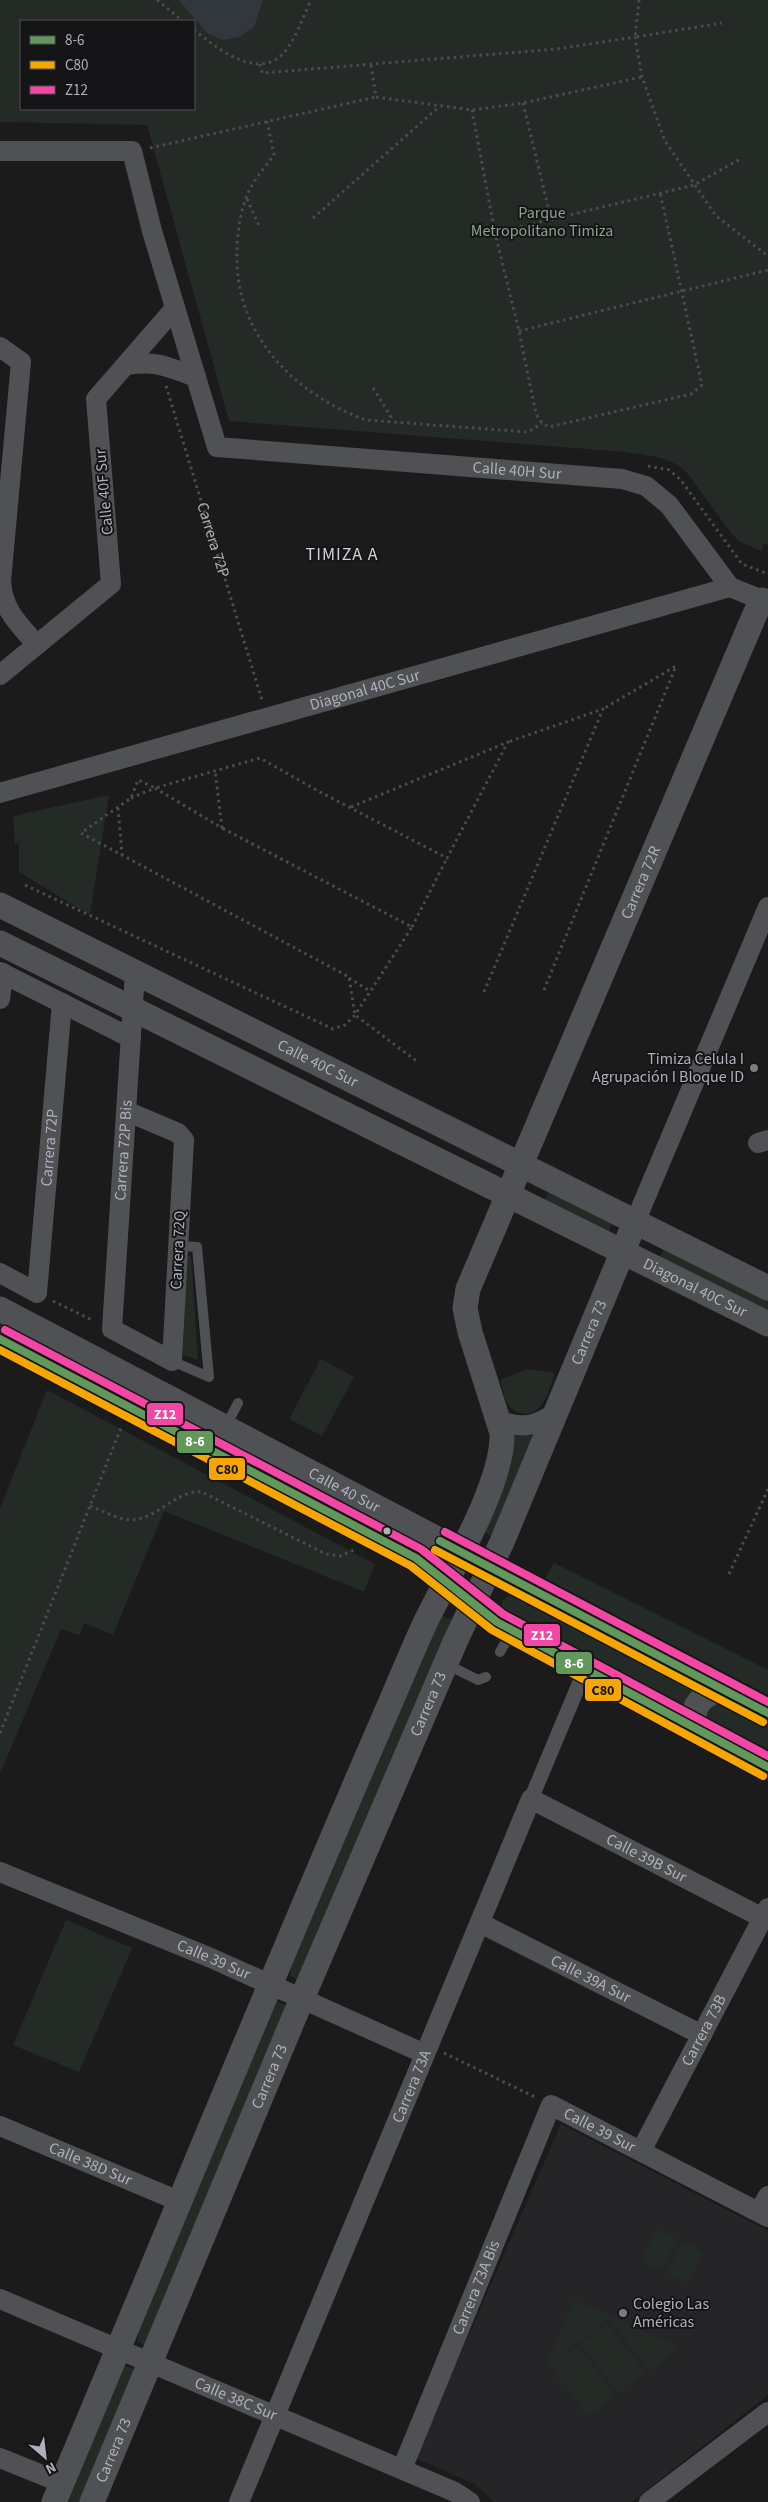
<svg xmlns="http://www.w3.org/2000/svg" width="768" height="2502" viewBox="0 0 768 2502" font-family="'Source Sans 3',sans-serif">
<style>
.built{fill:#252527}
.green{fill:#242a25;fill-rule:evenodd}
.water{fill:#32373e}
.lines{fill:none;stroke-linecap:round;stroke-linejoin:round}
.path{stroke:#4b4c4f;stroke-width:3;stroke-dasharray:2.5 4;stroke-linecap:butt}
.service{stroke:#505154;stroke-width:10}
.pedestrian{stroke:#505154;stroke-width:15}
.minor{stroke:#505154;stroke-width:20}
.tertiary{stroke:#505154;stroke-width:25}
.bus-1-casing{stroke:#151517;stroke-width:11}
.bus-2-casing{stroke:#151517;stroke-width:11}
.bus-3-casing{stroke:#151517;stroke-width:11}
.bus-1{stroke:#62985a;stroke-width:8}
.bus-2{stroke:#f7a600;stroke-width:8}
.bus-3{stroke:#f346a5;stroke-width:8}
.poi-dot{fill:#7b7c82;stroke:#151517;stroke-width:2}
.bus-dot{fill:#aeb1ba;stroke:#151517;stroke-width:2}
.labels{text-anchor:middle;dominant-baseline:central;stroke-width:4;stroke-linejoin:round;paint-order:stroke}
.park-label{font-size:16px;fill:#88a38c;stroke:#151517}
.street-label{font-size:16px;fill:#aeb1ba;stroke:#151517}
.poi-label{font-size:16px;fill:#aeb1ba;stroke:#151517;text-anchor:end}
.neighbourhood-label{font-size:18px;letter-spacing:1px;fill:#cfd0d7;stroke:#151517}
.line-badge{stroke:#151517;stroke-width:2}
.badge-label{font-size:14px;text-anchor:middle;font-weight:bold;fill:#fff}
.pale-badge-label{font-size:14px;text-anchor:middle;font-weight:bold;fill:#111}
</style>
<rect width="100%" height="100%" fill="#1b1b1b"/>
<polygon class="built" points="561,2124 768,2231 768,2395 631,2502 494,2502 475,2484 415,2458"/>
<g class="green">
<path d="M0,0H768V545L764,543L761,551L740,542L731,533L688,474C672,456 648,456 625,452L229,421L147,125L0,122ZM21,21H194V109H21Z"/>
<polygon points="109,795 90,915 19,872 19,842 15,845 13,816"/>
<polygon points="550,1190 613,1221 607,1235 543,1203"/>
<polygon points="664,1248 768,1301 768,1313 660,1258"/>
<polygon points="186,1256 191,1256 198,1360 183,1355"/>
<polygon points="0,1315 444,1550 441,1558 0,1328"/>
<polygon points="321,1359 354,1377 322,1436 289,1419"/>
<path d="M527,1369L555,1373C551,1384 548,1397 541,1406C533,1416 518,1416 509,1406C504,1400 503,1388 500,1380Z"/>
<polygon points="47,1390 375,1564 364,1592 164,1511 113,1635 85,1623 79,1635 61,1629 0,1774 0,1508"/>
<polygon points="517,1432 535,1433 496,1538 479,1530"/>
<polygon points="554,1563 768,1670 768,1695 545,1578"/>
<polygon points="513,1593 703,1686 685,1715 501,1615 502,1601"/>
<polygon points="441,1615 455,1621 297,1980 290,1975 290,1969"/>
<path d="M725,1700L768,1721V1754L713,1726C705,1718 706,1715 711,1706Z"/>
<polygon points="66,1920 132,1948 79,2072 13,2045"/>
<polygon points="277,2001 286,2005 145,2346 138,2341 138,2335 273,2004"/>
<polygon points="657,2229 677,2239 661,2271 641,2260"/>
<polygon points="683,2241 704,2252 687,2283 667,2273"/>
<polygon points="575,2300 679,2347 650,2371 609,2319 549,2365 547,2362"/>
<polygon points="607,2323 645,2373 618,2393 580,2344"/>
<polygon points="578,2345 616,2395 588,2416 550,2366"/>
<polygon points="123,2365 139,2371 83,2502 63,2502"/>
</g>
<polygon class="water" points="179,0 263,0 254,27 239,37 222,40 207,33"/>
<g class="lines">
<g class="path">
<polyline points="157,0 183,21"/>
<polyline points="639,0 635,37 722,23"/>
<path d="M194,30C218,49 261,84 287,49C297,35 304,15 311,0"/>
<polyline points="260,64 262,73 557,49 635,37 642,77 665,141 716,216 768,256"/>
<polyline points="371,65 376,97 472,110 523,103 642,77"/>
<polyline points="523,103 551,219"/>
<polyline points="472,110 495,233 519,331 536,414 542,423 549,427 691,394 702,385 660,192"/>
<path d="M267,121L274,155C266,166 256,177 250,189C241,207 237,231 237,252C234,333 293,394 366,420L528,432L542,423"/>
<polyline points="150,148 376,97"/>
<polyline points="247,199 260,228"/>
<polyline points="313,218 440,106"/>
<polyline points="495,233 694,185 742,158"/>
<polyline points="519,331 768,270"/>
<path id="s1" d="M166,386L262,700"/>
<polyline points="373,388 393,420"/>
<polyline points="648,466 669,470 680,479 742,564 768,574"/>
<polyline points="131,798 155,788 222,828 215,770"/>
<polyline points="351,807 508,742 447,858 318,791 260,758 155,788 138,780 131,798 81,833 349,977 355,1015 418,1062"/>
<polyline points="118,808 122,855"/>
<polyline points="25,885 333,1029 345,1025 355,1015 412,927 222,828"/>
<polyline points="412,927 447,858"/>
<polyline points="349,978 370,991"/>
<polyline points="544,990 676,666 603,709"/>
<polyline points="484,992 603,709 508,742"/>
<polyline points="53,1301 94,1321"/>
<path d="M90,1506C101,1510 112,1516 123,1519C154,1526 173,1489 202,1492L326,1554L340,1556L356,1549"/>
<polyline points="729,1574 768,1489"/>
<polyline points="0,1733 122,1425"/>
<polyline points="444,2053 535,2097"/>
</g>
<g class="service">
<polyline points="172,1361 209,1377 197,1247 179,1246"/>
<polyline points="225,1428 238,1403"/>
<polyline points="500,1652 512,1631"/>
<polyline points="446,1664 478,1680 486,1677"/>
</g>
<polyline class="pedestrian" points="531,1799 585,1670"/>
<g class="minor">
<path id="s2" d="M0,151H132L152,231L217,447L622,479L646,486L669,505L730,587L762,600"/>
<path d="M0,347L21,362L1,581C3,611 18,623 37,645"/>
<path d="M127,365C158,360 167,367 196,377"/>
<polyline points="0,675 111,584 96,399 175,308"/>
<path id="s3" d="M0,793L730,587"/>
<polyline points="0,972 131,1038"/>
<polyline points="0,999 3,973"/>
<path id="s4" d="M126,1111L178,1133L184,1140L172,1361L112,1329L135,972"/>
<polyline points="758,1143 768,1140"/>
<polyline points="635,1222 768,907"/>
<path id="s5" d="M0,1273L37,1293L62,1003"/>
<path d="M498,1420C520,1429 538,1427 557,1411"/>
<path id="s6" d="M0,1872L211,1958L425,2054"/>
<path id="s7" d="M480,1923L702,2035"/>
<path id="s8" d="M0,2126L181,2202"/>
<path id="s9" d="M641,2151L768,1908"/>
<polyline points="759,2212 768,2196"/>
<path id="s10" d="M0,2299L455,2492L470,2502"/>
<polyline points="0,2458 62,2483"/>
<path id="s11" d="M402,2469L551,2105L768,2217"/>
<path id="s12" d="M239,2502L531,1799L763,1918"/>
<polyline points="649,2502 768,2412"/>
</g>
<g class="tertiary">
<path id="s13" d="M0,905L768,1288"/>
<path id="s14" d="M0,943L768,1324"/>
<path id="s15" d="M0,1309L768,1713"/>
<polyline points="0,1339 416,1558 497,1622 768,1767"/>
<path d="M698,1730C687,1708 702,1693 723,1690"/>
<path id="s16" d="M54,2502C166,2237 274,1970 389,1706C401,1678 413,1649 426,1621C449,1574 504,1483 502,1433L470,1332L465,1308L468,1289L755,614L762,600L768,602"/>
<path id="s17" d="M92,2502L298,2008L455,1642L502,1542L635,1222"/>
</g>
<defs>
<g id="bus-1">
<polyline points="0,1339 416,1558 497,1622 768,1767"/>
<polyline points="440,1541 768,1713"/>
</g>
<g id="bus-2">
<polyline points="0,1350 411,1566 492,1630 763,1776"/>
<polyline points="435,1550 763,1722"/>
</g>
<g id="bus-3">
<polyline points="5,1330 421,1549 503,1614 768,1756"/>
<polyline points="445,1532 768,1702"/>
</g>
</defs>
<use href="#bus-1" class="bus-1-casing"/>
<use href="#bus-2" class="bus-2-casing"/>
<use href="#bus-3" class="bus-3-casing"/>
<use href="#bus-1" class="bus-1"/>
<use href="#bus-2" class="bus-2"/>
<use href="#bus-3" class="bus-3"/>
</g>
<g class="poi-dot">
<circle cx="754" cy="1068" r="5"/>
<circle cx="623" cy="2313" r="5"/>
</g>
<circle class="bus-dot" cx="387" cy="1531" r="4.5"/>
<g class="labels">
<g class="park-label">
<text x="542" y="213">Parque<tspan x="542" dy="18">Metropolitano Timiza</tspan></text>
</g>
<g class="street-label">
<text stroke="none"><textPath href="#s2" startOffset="741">Calle 40H Sur</textPath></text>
<text transform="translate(104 492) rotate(-95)">Calle 40F Sur</text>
<text stroke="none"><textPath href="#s1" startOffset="161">Carrera 72P</textPath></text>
<text stroke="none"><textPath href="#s3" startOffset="379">Diagonal 40C Sur</textPath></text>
<text stroke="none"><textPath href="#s16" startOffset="1752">Carrera 72R</textPath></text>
<text stroke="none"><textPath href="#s13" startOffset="355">Calle 40C Sur</textPath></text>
<text stroke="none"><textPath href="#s5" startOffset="188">Carrera 72P</textPath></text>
<text stroke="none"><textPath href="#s4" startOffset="534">Carrera 72P Bis</textPath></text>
<text transform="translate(178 1250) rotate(-87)">Carrera 72Q</text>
<text stroke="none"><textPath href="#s14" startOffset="776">Diagonal 40C Sur</textPath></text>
<text stroke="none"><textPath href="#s17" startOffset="1271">Carrera 73</textPath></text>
<text stroke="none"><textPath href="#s15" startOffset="389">Calle 40 Sur</textPath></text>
<text stroke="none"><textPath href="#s17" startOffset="866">Carrera 73</textPath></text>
<text stroke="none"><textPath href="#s12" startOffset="891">Calle 39B Sur</textPath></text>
<text stroke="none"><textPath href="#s6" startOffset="231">Calle 39 Sur</textPath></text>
<text stroke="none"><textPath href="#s7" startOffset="124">Calle 39A Sur</textPath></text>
<text stroke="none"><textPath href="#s9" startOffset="136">Carrera 73B</textPath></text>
<text stroke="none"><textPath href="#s17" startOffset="461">Carrera 73</textPath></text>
<text stroke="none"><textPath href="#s12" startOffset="450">Carrera 73A</textPath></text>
<text stroke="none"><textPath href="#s11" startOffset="448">Calle 39 Sur</textPath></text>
<text stroke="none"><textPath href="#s8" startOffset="98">Calle 38D Sur</textPath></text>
<text stroke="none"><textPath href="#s11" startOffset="196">Carrera 73A Bis</textPath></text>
<text stroke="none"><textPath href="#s10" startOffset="256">Calle 38C Sur</textPath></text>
<text stroke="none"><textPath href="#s17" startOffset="56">Carrera 73</textPath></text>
</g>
<g class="poi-label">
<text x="744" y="1059">Timiza Celula I<tspan x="744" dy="18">Agrupación I Bloque ID</tspan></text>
<text x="633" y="2304" text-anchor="start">Colegio Las<tspan x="633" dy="18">Américas</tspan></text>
</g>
<g class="neighbourhood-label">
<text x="342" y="554">TIMIZA A</text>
</g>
</g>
<g class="line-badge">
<rect x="146" y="1402" width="38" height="24" rx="5" fill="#f346a5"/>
<rect x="176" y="1430" width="38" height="24" rx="5" fill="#62985a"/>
<rect x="208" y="1457" width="38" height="24" rx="5" fill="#f7a600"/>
<rect x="523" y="1623" width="38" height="24" rx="5" fill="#f346a5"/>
<rect x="555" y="1651" width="38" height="24" rx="5" fill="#62985a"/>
<rect x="584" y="1678" width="38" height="24" rx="5" fill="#f7a600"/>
</g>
<g class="badge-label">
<text x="165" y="1419">Z12</text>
<text x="195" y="1446">8-6</text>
<text x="542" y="1640">Z12</text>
<text x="574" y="1668">8-6</text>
</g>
<g class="pale-badge-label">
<text x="227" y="1474">C80</text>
<text x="603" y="1695">C80</text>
</g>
<rect x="20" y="20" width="175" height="90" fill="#151517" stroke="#525358"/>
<rect x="30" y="36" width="25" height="8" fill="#62985a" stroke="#525358"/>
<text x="65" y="45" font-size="15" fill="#aeb1ba">8-6</text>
<rect x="30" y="61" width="25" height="8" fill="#f7a600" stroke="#525358"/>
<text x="65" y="70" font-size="15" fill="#aeb1ba">C80</text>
<rect x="30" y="86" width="25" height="8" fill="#f346a5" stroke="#525358"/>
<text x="65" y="95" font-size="15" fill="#aeb1ba">Z12</text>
<g transform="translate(45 2457) rotate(152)" stroke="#151517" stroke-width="4" paint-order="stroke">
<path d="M0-4L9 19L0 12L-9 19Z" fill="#aeb1ba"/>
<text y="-8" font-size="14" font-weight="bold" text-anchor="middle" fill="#aeb1ba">N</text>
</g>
</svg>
